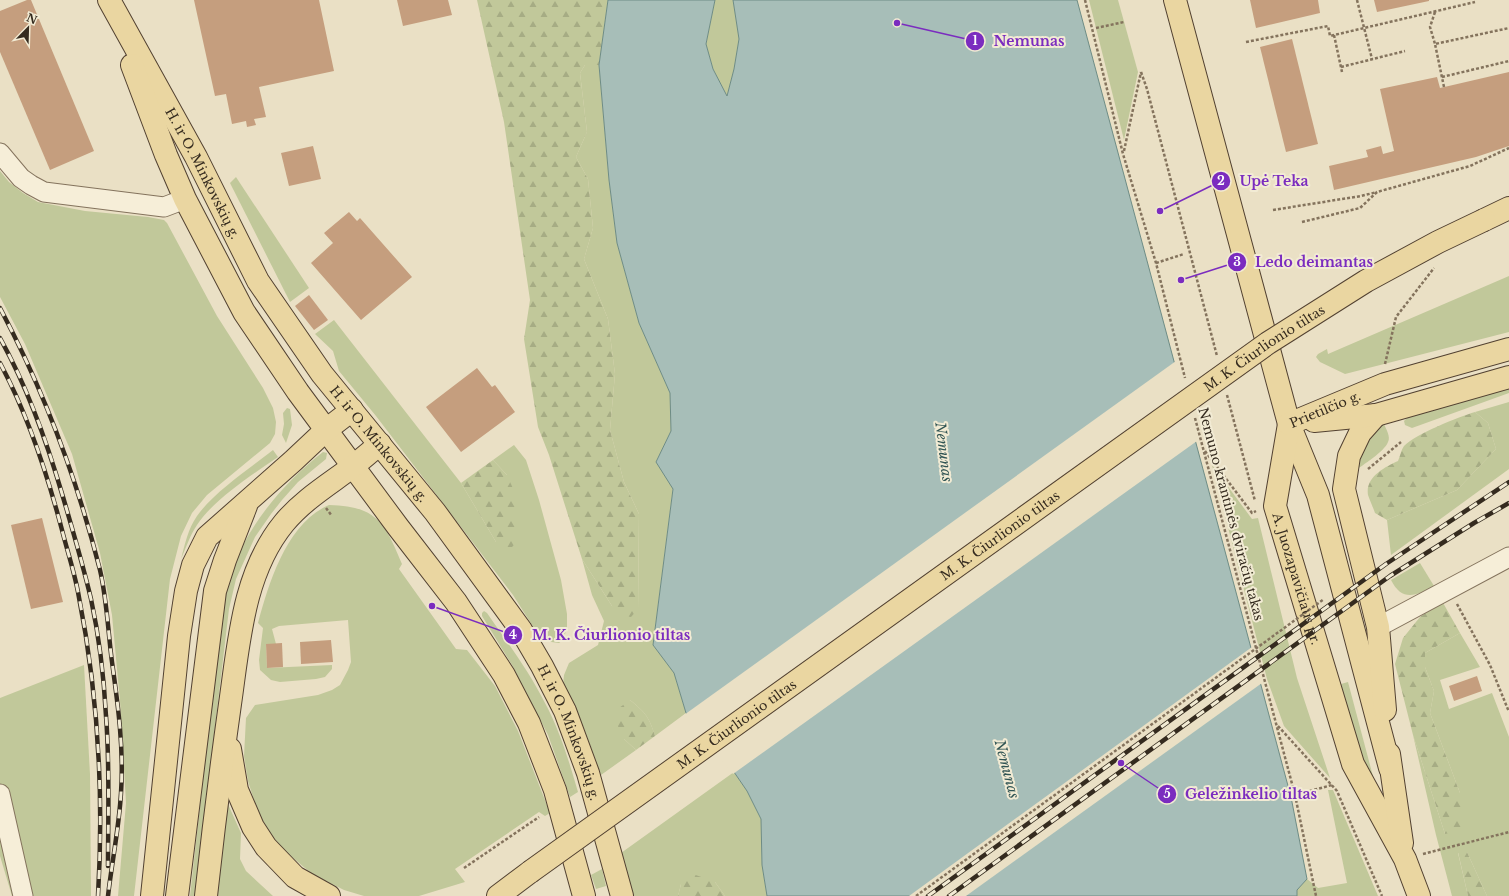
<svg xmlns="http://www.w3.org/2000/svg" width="1509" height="896" viewBox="0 0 1509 896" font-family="'Libre Baskerville',serif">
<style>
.grass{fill:#c1c89a}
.forest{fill:url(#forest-firs)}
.water{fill:#a7beb8;stroke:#6e8c85}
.pier{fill:#eae0c5}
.building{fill:#c59e7e}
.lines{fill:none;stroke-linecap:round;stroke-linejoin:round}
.minor-casing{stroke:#84735d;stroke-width:21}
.major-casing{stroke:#524131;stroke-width:24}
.path{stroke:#84735d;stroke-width:2.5;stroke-dasharray:3 2;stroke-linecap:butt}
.minor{stroke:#f6eed8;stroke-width:19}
.major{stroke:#ead6a1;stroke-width:22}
.rail-casing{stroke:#352b1f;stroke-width:4.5}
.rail{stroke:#f2ebd4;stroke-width:3;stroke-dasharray:9;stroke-linecap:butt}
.major-bridge-casing{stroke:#524131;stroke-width:24;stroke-linecap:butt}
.path-bridge{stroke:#84735d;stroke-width:2.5;stroke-dasharray:3 2;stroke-linecap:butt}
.major-bridge{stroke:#ead6a1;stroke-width:22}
.labels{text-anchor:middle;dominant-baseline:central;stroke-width:4;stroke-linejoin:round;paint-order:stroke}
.street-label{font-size:13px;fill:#352b1f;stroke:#f2ebd4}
.water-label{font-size:14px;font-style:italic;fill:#305453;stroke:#f2ebd4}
.leader{fill:none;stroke:#7b2cbf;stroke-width:1.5}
.callout-dot{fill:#7b2cbf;stroke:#f2ebd4;stroke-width:1.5}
.mark-label{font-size:12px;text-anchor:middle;font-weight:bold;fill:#fff}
.callout-label{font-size:14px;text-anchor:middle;font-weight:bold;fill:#7b2cbf;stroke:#f2ebd4;stroke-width:4;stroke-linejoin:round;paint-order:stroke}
</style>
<defs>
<pattern id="forest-firs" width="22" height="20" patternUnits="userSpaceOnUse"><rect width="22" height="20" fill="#c1c89a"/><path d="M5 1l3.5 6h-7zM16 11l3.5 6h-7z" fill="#a6ac84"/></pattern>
</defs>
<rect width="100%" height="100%" fill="#eae0c5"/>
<g class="grass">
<polygon points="715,0 733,0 739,39 734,69 727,96 713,69 706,44"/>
<polygon points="1089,0 1118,0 1138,72 1124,140"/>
<path d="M585,65H599L609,180L617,243L639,323L670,393L671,431L656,462L673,488L653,645L674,673L686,713L655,736C649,717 646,713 630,700L624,739L636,750L601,775L583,726L563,685L564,675L569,663L598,645L604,621L592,595L582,559L612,606L638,609L639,514L624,482L610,430L615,374L608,319L584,259L593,228L588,179L576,157L587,132L580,73Z"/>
<polygon points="0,171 9,182 23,193 38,202 85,211 148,217 164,220 167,223 217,316 263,388 273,408 276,422 275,434 270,443 207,495 192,513 181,536 170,579 134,896 118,896 126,803 120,701 112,615 100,553 72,454 25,344 0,297"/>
<polygon points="236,177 309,288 290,302 230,183"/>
<polygon points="1509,276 1509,332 1345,374 1320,362 1316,357 1318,354 1327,349 1328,354"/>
<polygon points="334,320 461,483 496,542 507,475 493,460 514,445 526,460 539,500 561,580 567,614 567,628 563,640 559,643 544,641 539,636 513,595 376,416 339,371 333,351 315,334"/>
<polygon points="1509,388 1509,393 1412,428 1405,425 1404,421 1407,418"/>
<polygon points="1509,402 1509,469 1391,555 1387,520 1457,490 1496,449 1488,423 1475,412"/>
<polygon points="287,408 290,409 292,425 286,443 282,435 284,424 283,413"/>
<path d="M1384,424C1386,429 1391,437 1388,442C1385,451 1362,466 1354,471L1368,439Z"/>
<path d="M273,450L278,457C253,474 213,500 197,525C190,535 186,548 181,559C185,544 188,529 197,516C214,492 249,469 273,450Z"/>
<path d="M323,452L327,453L326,459L298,482L282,500L271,514L255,537L236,579L229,609L195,896H190L224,590C230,575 235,559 243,545C262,509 291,477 323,452Z"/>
<polygon points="1212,465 1252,519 1258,518 1297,678 1330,778 1284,726 1267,679"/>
<path d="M329,505C377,506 385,523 402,564L399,569L456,649L467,650L495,686L518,731L550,813L545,816L539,812L455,869L465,882L419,896H364L344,890L312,874L292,857L277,843L258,813L248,781L244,756L246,718L255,705L318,695L332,690L340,685L348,670L351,662L348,620L279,626L272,629L276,644H266L267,668L332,665V669L325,677L316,679L280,682L271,680L260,670L259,660L263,628L258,623C269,582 287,523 329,505Z"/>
<path d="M1420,563L1434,586C1416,596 1402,602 1391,580Z"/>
<path d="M484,611L487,613C507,642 529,671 545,703C560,731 569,761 578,792L570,797L548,735L512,665L482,616V613Z"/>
<polygon points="1460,633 1480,667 1440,680 1449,709 1492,693 1509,737 1509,896 1487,896 1467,852 1458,853 1468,896 1452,896 1436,835 1413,735 1445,834 1460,793 1430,713 1434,691 1425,667 1425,653"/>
<polygon points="84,665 90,774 91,896 12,896 0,856 0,698"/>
<polygon points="1348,682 1379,799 1357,748 1341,684"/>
<polygon points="734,772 747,791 761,819 762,865 767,896 725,896 715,882 681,884 678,896 634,896 621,853"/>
<polygon points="1328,790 1333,790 1378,896 1297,896 1297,890 1307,879 1318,888 1347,883"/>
<polygon points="227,802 241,833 240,859 246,871 273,896 217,896"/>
<polygon points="602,869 606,886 596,889 591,875"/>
</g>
<g class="forest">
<polygon points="477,0 608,0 599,65 585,65 580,73 587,132 576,157 588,179 593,228 584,259 608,319 615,374 610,430 624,482 639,514 638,609 631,617 620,615 612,606 582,559 549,455 538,427 524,339 530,300 504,122"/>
<path d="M1475,412L1488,423L1496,449L1457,490L1387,520L1375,513C1373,507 1370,501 1368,495C1365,477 1385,467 1398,461C1400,457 1401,450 1404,446C1416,434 1458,417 1475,412Z"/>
<polygon points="493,460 507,475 518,500 517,528 515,544 510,549 505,550 496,542 461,483"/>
<polygon points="1442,601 1460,633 1425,653 1425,667 1434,691 1430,713 1460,793 1464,822 1459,831 1445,834 1413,735 1395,664 1403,638 1420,617"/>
<path d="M630,700C646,713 649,717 655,736L636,750L624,739L616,722L619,708Z"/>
<polygon points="1458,852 1467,852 1487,896 1468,896"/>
<polygon points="693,874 715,882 725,896 678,896 681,884"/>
</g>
<polygon class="water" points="608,0 715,0 706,44 713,69 727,96 734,69 739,39 733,0 1077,0 1291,797 1307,879 1297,890 1297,896 767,896 762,865 761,819 747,791 734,772 686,713 674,673 653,645 673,489 656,462 671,431 670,393 639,323 617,243 609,180 599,65"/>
<g class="pier">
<polygon points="1176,361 1197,441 733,774 684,715"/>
<polygon points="1252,647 1262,683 966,896 909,896"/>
</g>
<g class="building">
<polygon points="27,0 31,0 94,151 50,170 0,52 0,11"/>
<polygon points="194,0 319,0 334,71 259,87 266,117 254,119 256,125 247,127 246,121 232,124 226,94 215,96"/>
<polygon points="397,0 448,0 452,15 403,26"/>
<polygon points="1250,0 1318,0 1320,13 1256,28"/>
<polygon points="1374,0 1429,0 1429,1 1377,12"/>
<polygon points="1292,39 1318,144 1286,152 1260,47"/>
<polygon points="1509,72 1509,146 1476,157 1334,190 1329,166 1368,157 1366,150 1381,146 1383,154 1394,151 1380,89 1437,77 1440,88"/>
<polygon points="313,146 321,179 289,186 281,153"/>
<polygon points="349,212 357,221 360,218 412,277 361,320 311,263 333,243 324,233"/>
<polygon points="309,295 328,320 314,330 295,306"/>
<polygon points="477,368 492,387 495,385 515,412 461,452 426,407"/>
<polygon points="42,518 63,602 31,609 11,525"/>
<polygon points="331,640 333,662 301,664 300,642"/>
<polygon points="282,643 283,667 267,668 266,644"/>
<polygon points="1477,676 1482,691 1454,701 1449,686"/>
</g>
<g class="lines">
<defs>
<g id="minor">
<polyline points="0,153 21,178 31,185 44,192 164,207 185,199"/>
<polyline points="1378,627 1509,557"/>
<polyline points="0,794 23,896"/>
</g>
<g id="major">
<path id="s1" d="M109,0L196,157L258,281L322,374L435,512L521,630L542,666L565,711L588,773L622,896"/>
<polyline points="1175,0 1289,424 1318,495 1390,768"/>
<polyline points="132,65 166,155 185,199 244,312 298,392 398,527 456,602 504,675 529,723 555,790 584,896"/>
<polyline points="1484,220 1509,208"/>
<polyline points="1376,415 1360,433 1349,456 1344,489 1378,627 1385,710"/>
<polyline points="1314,421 1376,415 1509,377"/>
<path id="s2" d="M1289,424L1275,506L1353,764L1405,859L1419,896"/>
<path id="s3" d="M1289,424L1385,384L1509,349"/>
<polyline points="230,749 237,790 253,827 266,847 295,877 329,896"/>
<polyline points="1389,754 1402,843"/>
<polyline points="152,896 179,636 186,591 193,565 207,537 293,461 326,430 352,410"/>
<polyline points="177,896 215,591 225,560 246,506"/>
<path d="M206,896C213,832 221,768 230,704C239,642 243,573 284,523C303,500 328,485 352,467C361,460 370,452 380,444"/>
<polyline points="498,896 530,872"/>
</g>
</defs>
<use href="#minor" class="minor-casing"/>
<use href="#major" class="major-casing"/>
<g class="path">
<polyline points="1085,0 1123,154 1156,263 1185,378"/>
<polyline points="1357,0 1372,59"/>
<polyline points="1435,12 1430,27 1435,44"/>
<polyline points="1096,28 1124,22"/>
<polyline points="1334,35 1342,72"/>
<polyline points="1246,42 1328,26 1330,36 1475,2"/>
<polyline points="1341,67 1405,51"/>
<polyline points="1141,72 1147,89 1217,356"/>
<polyline points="1442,77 1509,61"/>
<polyline points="1444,87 1435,44 1509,28"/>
<polyline points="1124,151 1141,72"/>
<polyline points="1273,210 1361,196 1377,192"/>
<polyline points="1302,222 1360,208 1377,192 1470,166 1509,148"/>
<polyline points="1156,263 1184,254"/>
<polyline points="1385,364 1396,317 1434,268"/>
<polyline points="1227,395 1255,501"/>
<polyline points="1195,418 1295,795 1316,896"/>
<polyline points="1205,451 1252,513 1256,511"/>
<polyline points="1368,469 1401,442"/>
<polyline points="326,508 332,516"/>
<polyline points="1457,604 1490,665 1509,712"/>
<polyline points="1278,726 1337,791 1382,896"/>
<polyline points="1295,795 1332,785"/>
<polyline points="1423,854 1509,832"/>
<polyline points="464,868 539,817"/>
</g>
<use href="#minor" class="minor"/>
<use href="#major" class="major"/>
<defs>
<g id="rail">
<path d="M0,308C44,391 77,479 100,570C107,600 108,632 112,662C118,705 124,749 121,793C119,828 112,861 108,896"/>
<path d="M0,338C28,388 47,442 63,497C73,531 83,565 91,599C99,636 104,678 106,716C110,766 108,816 108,866"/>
<path d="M0,363C28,415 47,473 62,530C67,550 74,571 78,592C98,692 104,794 98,896"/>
<polyline points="928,896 1386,564 1509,482"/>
<polyline points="949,896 1390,576 1474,523 1509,503"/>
</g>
</defs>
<use href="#rail" class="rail-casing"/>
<use href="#rail" class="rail"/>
<defs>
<g id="major-bridge">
<path id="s4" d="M530,872L1268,343L1366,281L1438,242L1484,220"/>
</g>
</defs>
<use href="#major-bridge" class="major-bridge-casing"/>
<polyline class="path-bridge" points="916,896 1324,599"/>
<use href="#major-bridge" class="major-bridge"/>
</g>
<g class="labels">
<g class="street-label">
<text stroke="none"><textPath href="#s1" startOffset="197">H. ir O. Minkovskių g.</textPath></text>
<text stroke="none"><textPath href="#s4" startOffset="902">M. K. Čiurlionio tiltas</textPath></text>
<text stroke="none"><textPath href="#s3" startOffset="39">Prietilčio g.</textPath></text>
<text stroke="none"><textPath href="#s1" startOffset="521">H. ir O. Minkovskių g.</textPath></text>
<text transform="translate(1231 514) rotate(75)">Nemuno krantinės dviračių takas</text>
<text stroke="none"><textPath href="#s4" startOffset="578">M. K. Čiurlionio tiltas</textPath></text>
<text stroke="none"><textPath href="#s2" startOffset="159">A. Juozapavičiaus pr.</textPath></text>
<text stroke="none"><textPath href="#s4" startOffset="254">M. K. Čiurlionio tiltas</textPath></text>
<text stroke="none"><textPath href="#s1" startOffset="869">H. ir O. Minkovskių g.</textPath></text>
</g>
<g class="water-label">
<text transform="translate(944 452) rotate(83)">Nemunas</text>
<text transform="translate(1007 769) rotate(75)">Nemunas</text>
</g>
</g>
<path class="leader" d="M897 23L975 41M1160 211L1221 181M1181 280L1237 262M432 606L513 635M1121 763L1167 794"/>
<g class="callout-dot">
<circle cx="897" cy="23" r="4"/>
<circle cx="1160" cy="211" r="4"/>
<circle cx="1181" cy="280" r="4"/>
<circle cx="432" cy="606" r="4"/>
<circle cx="1121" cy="763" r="4"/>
<circle cx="975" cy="41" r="10"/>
<circle cx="1221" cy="181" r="10"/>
<circle cx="1237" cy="262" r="10"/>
<circle cx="513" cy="635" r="10"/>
<circle cx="1167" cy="794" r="10"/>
</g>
<g class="mark-label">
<text x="975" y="45">1</text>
<text x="1221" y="185">2</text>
<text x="1237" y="266">3</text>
<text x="513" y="639">4</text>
<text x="1167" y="798">5</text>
</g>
<g class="callout-label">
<text x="1029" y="46">Nemunas</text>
<text x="1274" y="186">Upė Teka</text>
<text x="1314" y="267">Ledo deimantas</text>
<text x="611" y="640">M. K. Čiurlionio tiltas</text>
<text x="1251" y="799">Geležinkelio tiltas</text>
</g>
<g transform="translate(28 28) rotate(23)" stroke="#f2ebd4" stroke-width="3" paint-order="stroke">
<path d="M0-3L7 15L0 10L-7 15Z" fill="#352b1f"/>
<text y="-6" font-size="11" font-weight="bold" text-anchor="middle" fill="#352b1f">N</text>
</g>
</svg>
